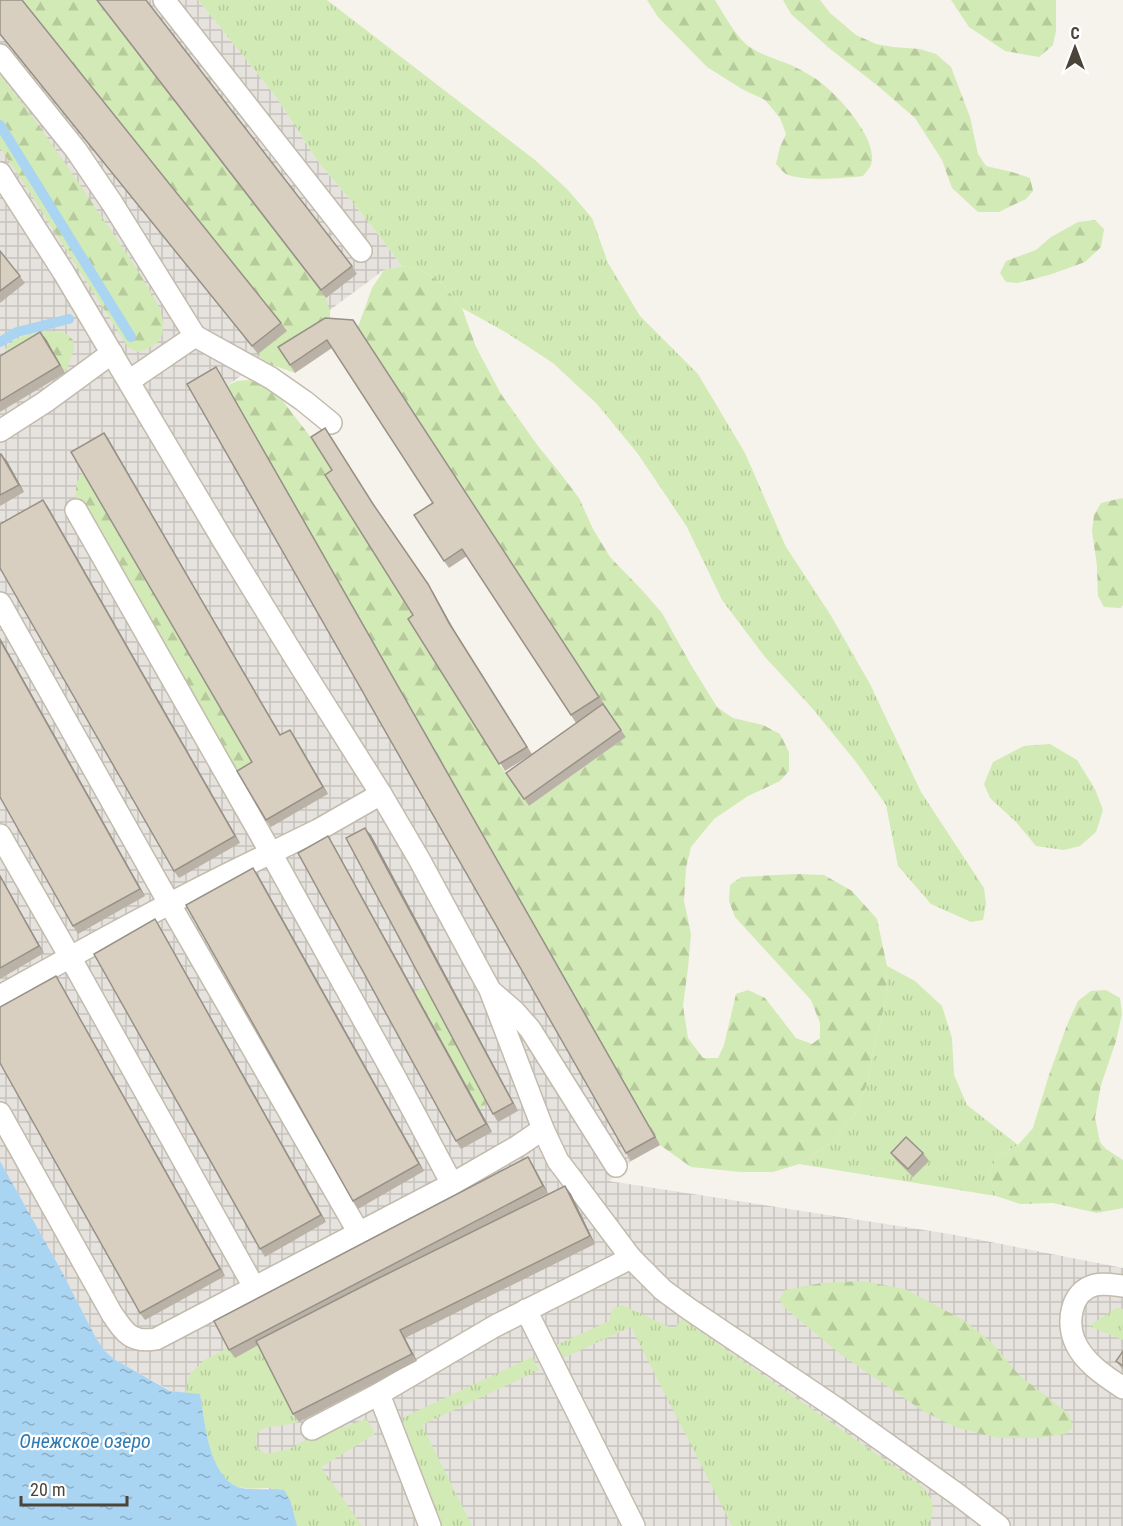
<svg xmlns="http://www.w3.org/2000/svg" width="1123" height="1526" viewBox="0 0 1123 1526" font-family="'Roboto Condensed',sans-serif">
<style>
.industrial{fill:url(#industrial-grid)}
.grass{fill:url(#grass-tufts)}
.forest{fill:url(#forest-firs)}
.water{fill:url(#water-ripples)}
.lines{fill:none;stroke-linecap:round;stroke-linejoin:round}
.stream{stroke:#a9d4f2;stroke-width:10}
.lane-casing{stroke:#c2bbae;stroke-width:24}
.lane{stroke:#fff;stroke-width:21}
.wall{fill:#bab2a6}
.shaded-wall{fill:#979187}
.building{fill:#d8cfc1;stroke:#979187;stroke-width:1.5}
.labels{text-anchor:middle;dominant-baseline:central;stroke-width:4.5;stroke-linejoin:round;paint-order:stroke}
.water-label{font-size:20px;font-style:italic;fill:#2e7ab2;stroke:#fff}
</style>
<defs>
<pattern id="industrial-grid" width="8" height="8" patternUnits="userSpaceOnUse" patternTransform="scale(1.5)"><rect width="8" height="8" fill="#e6e2dd"/><path d="M0 4h8M4 0v8" fill="none" stroke="#c7c3be"/></pattern>
<pattern id="grass-tufts" width="24" height="20" patternUnits="userSpaceOnUse" patternTransform="scale(1.5)"><rect width="24" height="20" fill="#d2eab5"/><path d="M3 7l-1-3M5 7V3M7 7l1-3M15 17l-1-3M17 17v-4M19 17l1-3" fill="none" stroke="#b6ca9c"/></pattern>
<pattern id="forest-firs" width="22" height="20" patternUnits="userSpaceOnUse" patternTransform="scale(1.5)"><rect width="22" height="20" fill="#d2eab5"/><path d="M5 1l3.5 6h-7zM16 11l3.5 6h-7z" fill="#b6ca9c"/></pattern>
<pattern id="water-ripples" width="26" height="14" patternUnits="userSpaceOnUse" patternTransform="scale(1.5)"><rect width="26" height="14" fill="#a9d4f2"/><path d="M2 4q2-2 4 0t4 0M15 11q2-2 4 0t4 0" fill="none" stroke="#8caec5"/></pattern>
</defs>
<rect width="100%" height="100%" fill="#f6f3ec"/>
<polygon class="industrial" points="0,0 198,0 277,98 316,159 367,220 402,266 384,270 227,386 660,1145 631,1161 609,1181 950,1234 1123,1268 1123,1526 297,1526 199,1395 171,1391 114,1359 105,1351 96,1338 61,1270 0,1161"/>
<g class="grass">
<polygon points="198,0 327,0 535,160 567,189 592,218 608,263 640,316 698,374 745,453 786,547 830,614 870,684 921,792 984,888 986,904 983,920 971,922 931,904 898,866 886,805 856,762 812,708 765,657 722,600 687,527 638,454 597,404 553,363 507,333 462,308 442,283 419,269 402,266 367,220 316,159 277,98"/>
<polygon points="1050,744 1077,760 1095,789 1103,810 1096,832 1080,846 1064,850 1036,846 1016,822 990,798 984,784 993,762 1024,746"/>
<polygon points="887,966 915,981 942,1006 952,1038 954,1075 967,1105 1018,1145 997,1157 989,1175 996,1196 799,1164 831,1143 855,1114 868,1081 875,1042 886,1000"/>
<path d="M622,1305L674,1329L682,1319L921,1485C935,1501 935,1506 929,1526H732L631,1327L561,1359L554,1346L609,1321L612,1309Z"/>
<polygon points="1116,1308 1123,1309 1123,1340 1089,1326"/>
<path d="M259,1345L299,1422C292,1423 286,1425 279,1426C262,1428 254,1427 257,1448L266,1454L289,1449L304,1441L367,1419L375,1434L321,1467L362,1526H297L272,1488C262,1488 249,1490 239,1487C208,1477 205,1421 200,1395L185,1393L189,1375L203,1361L229,1347Z"/>
<polygon points="532,1357 539,1370 422,1425 472,1526 439,1526 402,1418"/>
</g>
<g class="forest">
<polygon points="21,0 96,0 326,298 330,311 330,325 295,373 264,362 258,354 286,330"/>
<path d="M647,0H715C724,14 734,34 747,45C758,53 767,56 780,61C791,64 803,71 813,77C834,90 871,131 872,156C873,165 868,170 863,176C844,178 803,182 786,174C783,172 779,167 776,164L780,147L786,134L780,118L765,100L742,89L707,67L658,17Z"/>
<polygon points="783,0 820,0 830,13 856,35 876,44 893,47 920,49 936,54 951,67 970,117 978,154 986,166 1012,172 1030,178 1033,191 1026,199 999,212 978,212 952,188 942,160 915,118 878,86 829,48 791,14"/>
<polygon points="951,0 1056,0 1056,31 1053,45 1039,57 1005,51 969,27"/>
<path d="M0,75C35,118 66,164 97,210C118,241 141,273 159,307C161,312 164,323 163,329C162,344 150,348 138,352L128,347L27,188L0,148Z"/>
<polygon points="1095,220 1104,229 1101,247 1085,262 1052,274 1018,283 1006,282 1000,273 1006,261 1036,250 1051,237 1078,222"/>
<polygon points="402,266 419,269 442,283 462,308 476,347 501,394 538,446 560,473 579,498 593,529 610,557 641,589 662,613 691,665 717,707 733,718 763,725 780,734 789,752 789,771 780,781 748,796 714,819 691,847 686,868 684,901 691,934 688,968 683,1006 688,1038 703,1058 718,1058 724,1045 736,994 748,990 765,998 796,1038 812,1044 820,1038 820,1023 811,1000 735,917 729,901 730,885 741,877 796,874 824,875 852,891 877,919 887,966 886,1000 875,1042 868,1081 855,1114 831,1143 799,1164 773,1172 741,1172 691,1167 660,1145 227,386 237,381 249,380 265,386 282,400 316,444 337,478 419,623 413,627 504,771 529,806 626,737 608,712 358,327 372,288 384,270"/>
<path d="M49,331L64,332L73,340L74,350L65,373L46,339L8,362L5,349C16,335 32,334 49,331Z"/>
<polygon points="83,472 257,770 242,778 76,497 76,484"/>
<polygon points="1122,498 1123,499 1123,605 1121,608 1104,607 1098,596 1097,566 1092,531 1094,515 1101,503"/>
<polygon points="426,987 488,1103 479,1109 415,991"/>
<polygon points="1106,990 1120,998 1122,1014 1116,1041 1101,1085 1095,1118 1100,1142 1106,1149 1123,1160 1123,1208 1097,1213 1053,1203 1020,1204 996,1196 989,1175 997,1157 1018,1145 1033,1128 1048,1078 1067,1025 1078,1001 1091,991"/>
<polygon points="863,1281 905,1289 965,1321 991,1342 1020,1376 1069,1414 1073,1427 1065,1434 1038,1438 999,1438 958,1428 923,1411 839,1353 786,1309 779,1300 785,1290 821,1283"/>
</g>
<path class="water" d="M0,1161L61,1270L96,1338L105,1351L114,1359L170,1391L200,1394C205,1421 208,1475 238,1487C248,1491 272,1488 284,1490L290,1500L297,1526H0Z"/>
<g class="lines">
<g class="stream">
<polyline points="0,125 131,337"/>
<polyline points="0,342 17,332 69,319"/>
</g>
<defs>
<g id="lane">
<polyline points="164,0 361,251"/>
<polyline points="0,55 76,150 112,203 195,336"/>
<polyline points="0,173 64,273 224,542 294,656 381,794 419,859 490,990 543,1129 558,1161 568,1174 631,1258 663,1290 689,1309 839,1410 957,1494 999,1526"/>
<polyline points="129,381 195,336 271,378 304,401 331,423"/>
<polyline points="0,431 45,402 112,353"/>
<polyline points="0,603 169,903 359,1233"/>
<polyline points="381,794 318,830 271,853 394,1075 452,1184 518,1146 543,1129"/>
<polyline points="0,835 70,957 254,1287"/>
<polyline points="492,992 514,1011 530,1029 616,1166"/>
<path d="M0,996C90,946 178,897 271,853L76,510"/>
<path d="M0,1113L112,1314C125,1333 131,1343 156,1339L452,1184"/>
<path d="M1123,1286C1114,1285 1104,1283 1095,1285C1070,1291 1066,1324 1076,1344C1085,1363 1105,1376 1123,1388"/>
<polyline points="526,1310 634,1526"/>
<polyline points="379,1394 430,1526"/>
<polyline points="312,1429 379,1394 495,1326 631,1258"/>
</g>
</defs>
<use href="#lane" class="lane-casing"/>
<use href="#lane" class="lane"/>
</g>
<g class="wall">
<polygon points="0,0 281,323 287,331 258,354 0,34"/>
<polygon points="96,0 352,266 357,274 326,298"/>
<polygon points="0,251 25,283 0,303"/>
<polygon points="353,320 604,704 603,705 626,737 529,806 506,773 592,713 576,723 467,556 449,568 444,561 433,503 332,348 295,373 290,365"/>
<polygon points="46,339 65,373 0,412 0,356"/>
<polygon points="216,367 221,375 660,1145 631,1161 626,1153"/>
<polygon points="104,433 281,735 290,730 328,794 271,827 266,820 252,762"/>
<polygon points="0,454 7,461 24,492 0,506"/>
<polygon points="332,470 379,512 433,592 454,630 532,754 505,771 413,615"/>
<polygon points="43,500 48,507 240,843 179,878 174,871"/>
<polygon points="0,638 145,896 78,934 73,926 0,797"/>
<polygon points="371,835 518,1111 498,1122 493,1114"/>
<polygon points="333,844 492,1132 461,1149 456,1141"/>
<polygon points="0,875 44,953 0,979"/>
<polygon points="258,875 424,1171 358,1209 353,1201"/>
<polygon points="155,919 160,927 326,1222 265,1257 260,1249"/>
<polygon points="61,984 225,1276 145,1320 140,1313"/>
<polygon points="891,1153 923,1153 929,1161 913,1177 896,1160"/>
<polygon points="533,1165 548,1193 499,1219 565,1186 571,1194 595,1244 405,1338 417,1361 299,1422 293,1414 258,1345 235,1358 229,1350"/>
<polygon points="1123,1351 1123,1370 1116,1361"/>
</g>
<g class="shaded-wall">
<polygon points="40,332 46,339 65,373 60,365"/>
<polygon points="216,367 221,375 660,1145 655,1137"/>
<polygon points="104,433 109,440 285,743 280,735"/>
<polygon points="1,454 7,461 24,492 19,485"/>
<polygon points="43,500 48,507 240,843 235,836"/>
<polygon points="379,512 433,592 454,630 532,754"/>
<polygon points="0,638 145,896 140,889 0,640"/>
<polygon points="290,730 295,737 328,794 323,787"/>
<polygon points="365,828 371,835 518,1111 513,1103"/>
<polygon points="328,836 333,844 492,1132 486,1124"/>
<polygon points="253,868 258,875 424,1171 419,1164"/>
<polygon points="0,875 44,953 39,946 0,876"/>
<polygon points="155,919 160,927 326,1222 321,1215"/>
<polygon points="56,976 61,984 225,1276 220,1269"/>
<polygon points="528,1157 533,1165 548,1193 543,1186"/>
<polygon points="565,1186 571,1194 595,1244 590,1236"/>
<polygon points="400,1330 405,1338 417,1361 412,1354"/>
</g>
<g class="building">
<polygon points="0,0 22,0 281,323 252,346 0,34"/>
<polygon points="97,0 146,0 352,266 321,290"/>
<polygon points="0,251 20,276 0,291"/>
<polygon points="325,318 353,320 599,697 571,715 462,549 444,561 414,515 433,503 327,340 290,365 278,347"/>
<polygon points="40,332 60,365 0,401 0,356"/>
<polygon points="216,367 655,1137 626,1153 187,384"/>
<polygon points="325,428 373,504 428,584 449,623 527,747 499,764 408,619 413,615 325,475 332,470 311,437"/>
<polygon points="104,433 280,735 290,730 323,787 266,820 237,771 252,762 71,452"/>
<polygon points="0,454 1,454 19,485 0,495"/>
<polygon points="43,500 235,836 174,871 0,568 0,524"/>
<polygon points="0,640 140,889 73,926 0,797"/>
<polygon points="603,704 621,730 524,799 506,773"/>
<polygon points="365,828 513,1103 493,1114 346,838"/>
<polygon points="328,836 486,1124 456,1141 298,853"/>
<polygon points="253,868 419,1164 353,1201 186,905"/>
<polygon points="0,876 39,946 0,968"/>
<polygon points="155,919 321,1215 260,1249 94,954"/>
<polygon points="56,976 220,1269 140,1313 0,1063 0,1007"/>
<polygon points="906,1137 923,1153 908,1169 891,1153"/>
<polygon points="528,1157 543,1186 229,1350 214,1321"/>
<polygon points="565,1186 590,1236 400,1330 412,1354 293,1414 256,1341 375,1280"/>
<polygon points="1123,1351 1123,1366 1116,1361"/>
</g>
<g class="labels">
<g class="water-label">
<text x="85" y="1441">Онежское озеро</text>
</g>
</g>
<g transform="translate(1075 48)" stroke="#ffffff" stroke-width="4.5" paint-order="stroke">
<path d="M0-4.5L10 22L0 15L-10 22Z" fill="#4b4439"/>
<text y="-9" font-size="16" font-weight="bold" text-anchor="middle" fill="#4b4439">С</text>
</g>
<path d="M21 1496v9h106v-9" fill="none" stroke="#4b4439" stroke-width="3"/>
<text x="30" y="1496" font-size="18" fill="#4b4439" stroke="#ffffff" stroke-width="4.5" paint-order="stroke">20 m</text>
</svg>
